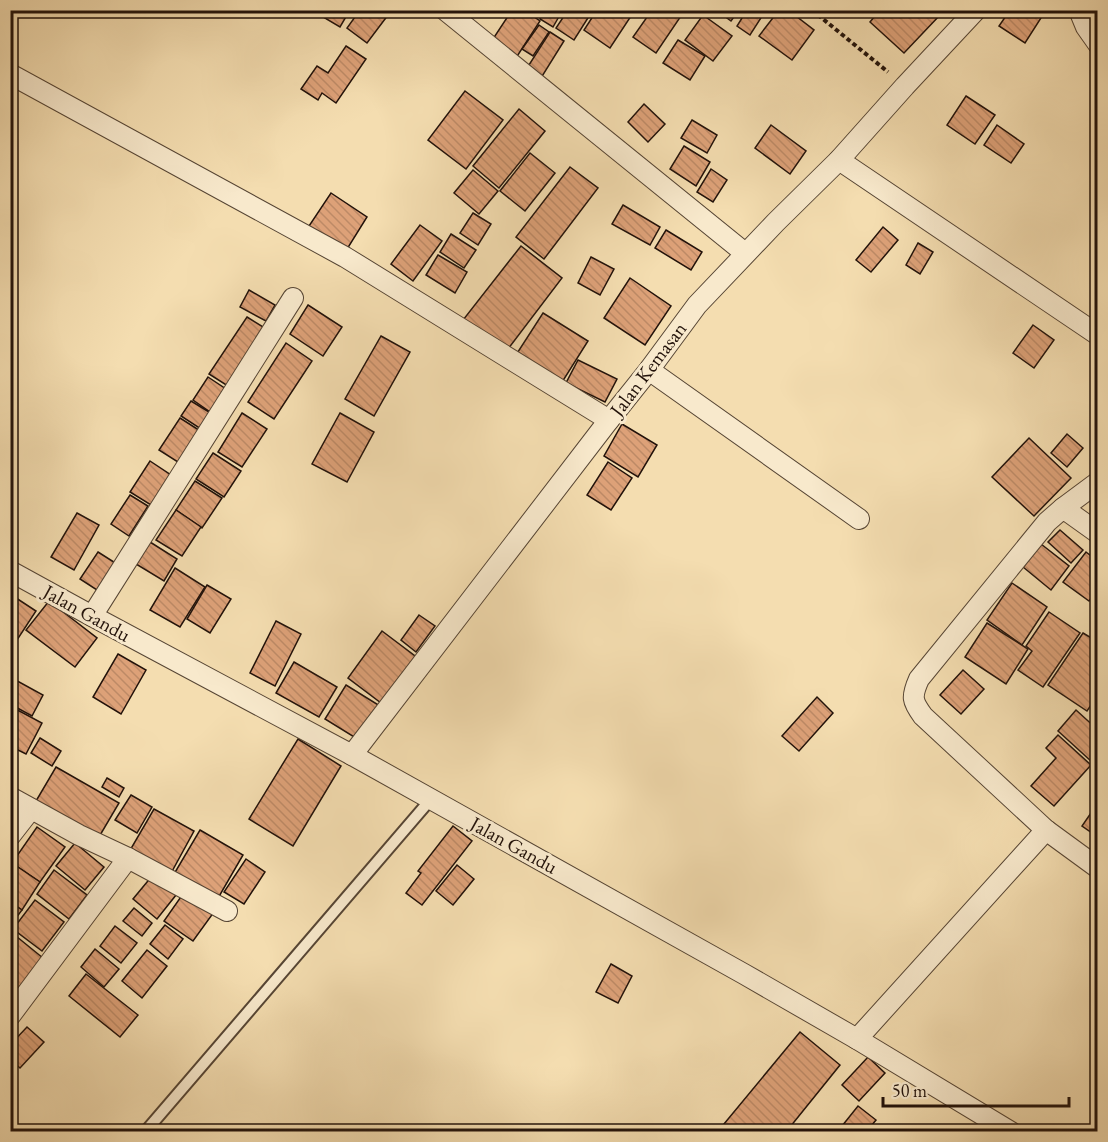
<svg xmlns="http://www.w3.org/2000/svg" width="1108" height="1142" viewBox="0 0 1108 1142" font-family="'EB Garamond',serif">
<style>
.building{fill:url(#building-back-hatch);stroke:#22120a;stroke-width:1.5}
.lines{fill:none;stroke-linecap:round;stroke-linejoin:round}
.service-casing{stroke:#564534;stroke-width:14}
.minor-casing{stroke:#564534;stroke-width:22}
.path{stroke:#22120a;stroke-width:4;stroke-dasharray:4.5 3;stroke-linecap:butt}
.service{stroke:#f8e9cc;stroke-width:10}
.minor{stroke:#f8e9cc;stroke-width:20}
.labels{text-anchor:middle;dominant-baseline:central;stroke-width:6;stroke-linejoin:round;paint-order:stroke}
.street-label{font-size:20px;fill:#22120a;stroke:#f8e9cc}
</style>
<defs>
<pattern id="building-back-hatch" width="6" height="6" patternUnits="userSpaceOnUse" patternTransform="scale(1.5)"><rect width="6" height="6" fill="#dda178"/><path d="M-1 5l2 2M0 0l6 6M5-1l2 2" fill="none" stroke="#bd8a66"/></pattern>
</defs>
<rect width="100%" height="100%" fill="#f4ddb0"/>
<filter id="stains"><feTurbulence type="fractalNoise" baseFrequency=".00333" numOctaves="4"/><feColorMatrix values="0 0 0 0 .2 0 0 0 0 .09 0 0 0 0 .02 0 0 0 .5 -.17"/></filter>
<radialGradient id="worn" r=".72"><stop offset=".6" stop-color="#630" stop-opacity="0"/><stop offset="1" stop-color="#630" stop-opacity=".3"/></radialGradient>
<g class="building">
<polygon points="320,10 350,10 340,27 318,14"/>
<polygon points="360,10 382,10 388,15 367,43 347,28"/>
<polygon points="512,10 524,10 540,21 514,61 489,45"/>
<polygon points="544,10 558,10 561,13 553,27 540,19"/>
<polygon points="568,10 593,10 574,40 556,28"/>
<polygon points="597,10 635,10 610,48 584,30"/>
<polygon points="652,10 673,10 681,16 656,53 633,37"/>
<polygon points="716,10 739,10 731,21"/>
<polygon points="747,10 766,10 750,35 737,26"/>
<polygon points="779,10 788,10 814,30 792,60 759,36"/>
<polygon points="880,10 935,10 940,15 904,53 870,22"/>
<polygon points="1010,10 1031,10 1041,18 1025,43 999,26"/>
<polygon points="1051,10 1068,10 1065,17"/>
<polygon points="703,15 732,36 713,61 685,40"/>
<polygon points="539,25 549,32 533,56 522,49"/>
<polygon points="550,32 564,41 541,78 527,68"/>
<polygon points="678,40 705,56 690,80 663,63"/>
<polygon points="346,46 366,59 336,103 322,93 318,100 301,89 317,66 328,73"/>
<polygon points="465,91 503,120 466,169 428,140"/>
<polygon points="966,96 995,115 975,144 947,125"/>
<polygon points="644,104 665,124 648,142 628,122"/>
<polygon points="519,109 545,131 499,188 473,166"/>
<polygon points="692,120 717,135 707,153 681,138"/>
<polygon points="771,125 806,151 790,174 755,148"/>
<polygon points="997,125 1024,144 1011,163 984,145"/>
<polygon points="684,146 710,162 696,186 670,169"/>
<polygon points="530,153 555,173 525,211 500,191"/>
<polygon points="570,167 598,188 544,259 516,237"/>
<polygon points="711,169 727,180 713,202 697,192"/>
<polygon points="473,170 498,191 479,214 454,193"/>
<polygon points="331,193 367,217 344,254 307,229"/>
<polygon points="623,205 660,227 650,245 612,224"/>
<polygon points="473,213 491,224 478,245 460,233"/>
<polygon points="420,225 442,241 413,281 391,264"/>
<polygon points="883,227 898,240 871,272 856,260"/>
<polygon points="666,230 702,252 691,270 655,248"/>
<polygon points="451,234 476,250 464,268 440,252"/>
<polygon points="918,243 933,252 920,274 906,265"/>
<polygon points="521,246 562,278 505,353 463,320"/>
<polygon points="438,255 467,272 455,293 426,275"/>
<polygon points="591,257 614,269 600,295 578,283"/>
<polygon points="630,278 671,306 645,345 604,318"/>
<polygon points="249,290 275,305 266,321 240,307"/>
<polygon points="308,305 342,327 323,356 290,334"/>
<polygon points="543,313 588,341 559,387 514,358"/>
<polygon points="247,317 268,330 231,388 209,374"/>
<polygon points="1033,325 1054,340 1034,368 1013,353"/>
<polygon points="381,336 410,352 374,416 345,399"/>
<polygon points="286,343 312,361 274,419 248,402"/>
<polygon points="578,360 617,379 605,402 566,383"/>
<polygon points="208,377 229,391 213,414 193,400"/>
<polygon points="191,401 214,415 204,431 181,416"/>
<polygon points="242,413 267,429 242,467 218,452"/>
<polygon points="340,413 374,432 347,482 312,464"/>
<polygon points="180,418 202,432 181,464 159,450"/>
<polygon points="622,424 657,445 638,477 604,456"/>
<polygon points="1067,434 1083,448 1067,467 1051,453"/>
<polygon points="1029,438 1071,478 1034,516 992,477"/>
<polygon points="213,453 241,471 224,497 196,479"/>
<polygon points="150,461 171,475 151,505 130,492"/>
<polygon points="608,462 632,478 611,510 587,495"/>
<polygon points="195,481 222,498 202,528 176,510"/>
<polygon points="130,495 148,506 129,536 111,524"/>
<polygon points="176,510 201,527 182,556 156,540"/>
<polygon points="77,513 99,525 74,570 51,557"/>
<polygon points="1060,530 1083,550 1071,563 1048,542"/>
<polygon points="150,542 177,559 164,581 136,564"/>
<polygon points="1041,544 1069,566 1051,590 1023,567"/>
<polygon points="98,552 117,564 100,592 80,579"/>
<polygon points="1086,552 1095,559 1098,555 1098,589 1089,601 1063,582"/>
<polygon points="175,568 205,587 180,627 150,610"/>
<polygon points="1012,583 1047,607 1022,645 987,620"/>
<polygon points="207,585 231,599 210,633 187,619"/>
<polygon points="10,594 36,611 17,640 10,635"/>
<polygon points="49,601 97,638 75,667 26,630"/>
<polygon points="1049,612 1080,633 1043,687 1018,670 1032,651 1026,646"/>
<polygon points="419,615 435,626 416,652 401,640"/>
<polygon points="276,621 301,634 275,686 250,673"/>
<polygon points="987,623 1028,649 1006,684 965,657"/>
<polygon points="382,631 419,659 385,706 348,678"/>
<polygon points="1083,633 1098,642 1098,695 1087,711 1048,685"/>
<polygon points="118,654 146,670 121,714 93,697"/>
<polygon points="294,662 337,687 319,717 276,693"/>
<polygon points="963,670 984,689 961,714 940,695"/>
<polygon points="10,677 43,695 32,716 10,704"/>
<polygon points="346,685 380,706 359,740 325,719"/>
<polygon points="817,697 833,713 799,751 782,736"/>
<polygon points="10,706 42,723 26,754 10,746"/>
<polygon points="1076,710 1098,730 1098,756 1092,762 1058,731"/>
<polygon points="1058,735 1091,765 1054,806 1031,786 1056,758 1046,748"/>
<polygon points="40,738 61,751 52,766 31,753"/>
<polygon points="298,739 341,766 293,846 249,819"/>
<polygon points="56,767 119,803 99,837 36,801"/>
<polygon points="107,778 124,788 119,797 102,787"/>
<polygon points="131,795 152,807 137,833 115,820"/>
<polygon points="154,809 194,831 170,875 129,852"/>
<polygon points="1093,810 1098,813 1098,837 1082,826"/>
<polygon points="453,826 472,841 422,905 406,893 421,873 418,871"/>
<polygon points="37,827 65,847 40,882 12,863"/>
<polygon points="200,830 243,855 217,900 174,874"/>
<polygon points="75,843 104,867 85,890 56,866"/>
<polygon points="246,859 265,872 244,904 224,892"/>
<polygon points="12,863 40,882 22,910 10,902 10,866"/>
<polygon points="457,865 474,879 453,905 436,891"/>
<polygon points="54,870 87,895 69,919 37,894"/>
<polygon points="152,876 176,895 157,919 133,899"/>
<polygon points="185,891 214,912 193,941 164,921"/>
<polygon points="35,900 64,922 42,951 13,929"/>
<polygon points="10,902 22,910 10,926"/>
<polygon points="134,908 152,923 142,936 123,921"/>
<polygon points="165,925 183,939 168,959 150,944"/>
<polygon points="115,926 137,943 121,963 100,946"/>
<polygon points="11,932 43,958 10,1001"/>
<polygon points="95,949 119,969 104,987 81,967"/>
<polygon points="147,950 167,966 142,998 122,981"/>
<polygon points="611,964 632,976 618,1003 596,992"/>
<polygon points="86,974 138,1015 120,1037 69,996"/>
<polygon points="27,1027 44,1042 20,1068 10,1059 10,1045"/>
<polygon points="800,1032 840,1065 786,1132 721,1132 719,1130"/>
<polygon points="868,1057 885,1073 859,1101 842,1085"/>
<polygon points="858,1106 876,1120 866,1132 848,1132 842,1126"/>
</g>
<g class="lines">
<defs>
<polyline id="service" points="145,1132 431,799"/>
<g id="minor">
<polyline points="445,10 745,253"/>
<polyline points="1079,10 1086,27 1098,44"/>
<polyline points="10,74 345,257 609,420"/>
<polyline points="839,160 1098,335"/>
<polyline points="649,370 859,519"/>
<polyline points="1063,508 1098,482"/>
<path d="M1098,533L1063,508L1047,522L919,679C911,697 912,701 923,716L1046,830L1098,868"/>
<polyline points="10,571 92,616 352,755 744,974 857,1039 1011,1132"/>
<polyline points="92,616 293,298"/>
<polyline points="352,755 609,420 649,370 697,305 776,222 839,160 905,86 976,10"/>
<polyline points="10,797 79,835 128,858 227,911"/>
<polyline points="10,836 31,809"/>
<polyline points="10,1016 128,858"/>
<polyline points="857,1039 1046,830"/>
</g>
</defs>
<use href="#service" class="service-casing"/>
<use href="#minor" class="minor-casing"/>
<polyline class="path" points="812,10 888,72"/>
<use href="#service" class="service"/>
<use href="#minor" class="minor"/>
</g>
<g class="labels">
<g class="street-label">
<text transform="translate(648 369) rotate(-53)">Jalan Kemasan</text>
<text transform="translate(87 613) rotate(29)">Jalan Gandu</text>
<text transform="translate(514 845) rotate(29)">Jalan Gandu</text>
</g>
</g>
<rect width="1108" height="1142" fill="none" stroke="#f4ddb0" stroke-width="36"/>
<rect x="12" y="12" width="1084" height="1118" fill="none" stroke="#22120a" stroke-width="3"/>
<rect x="18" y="18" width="1072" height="1106" fill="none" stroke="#22120a" stroke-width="1.5"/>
<path d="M883 1097v9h186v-9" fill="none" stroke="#22120a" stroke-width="3"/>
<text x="892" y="1097" font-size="18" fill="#22120a" stroke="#f8e9cc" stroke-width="4.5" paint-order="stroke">50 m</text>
<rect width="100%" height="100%" filter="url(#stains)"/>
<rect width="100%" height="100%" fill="url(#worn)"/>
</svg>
